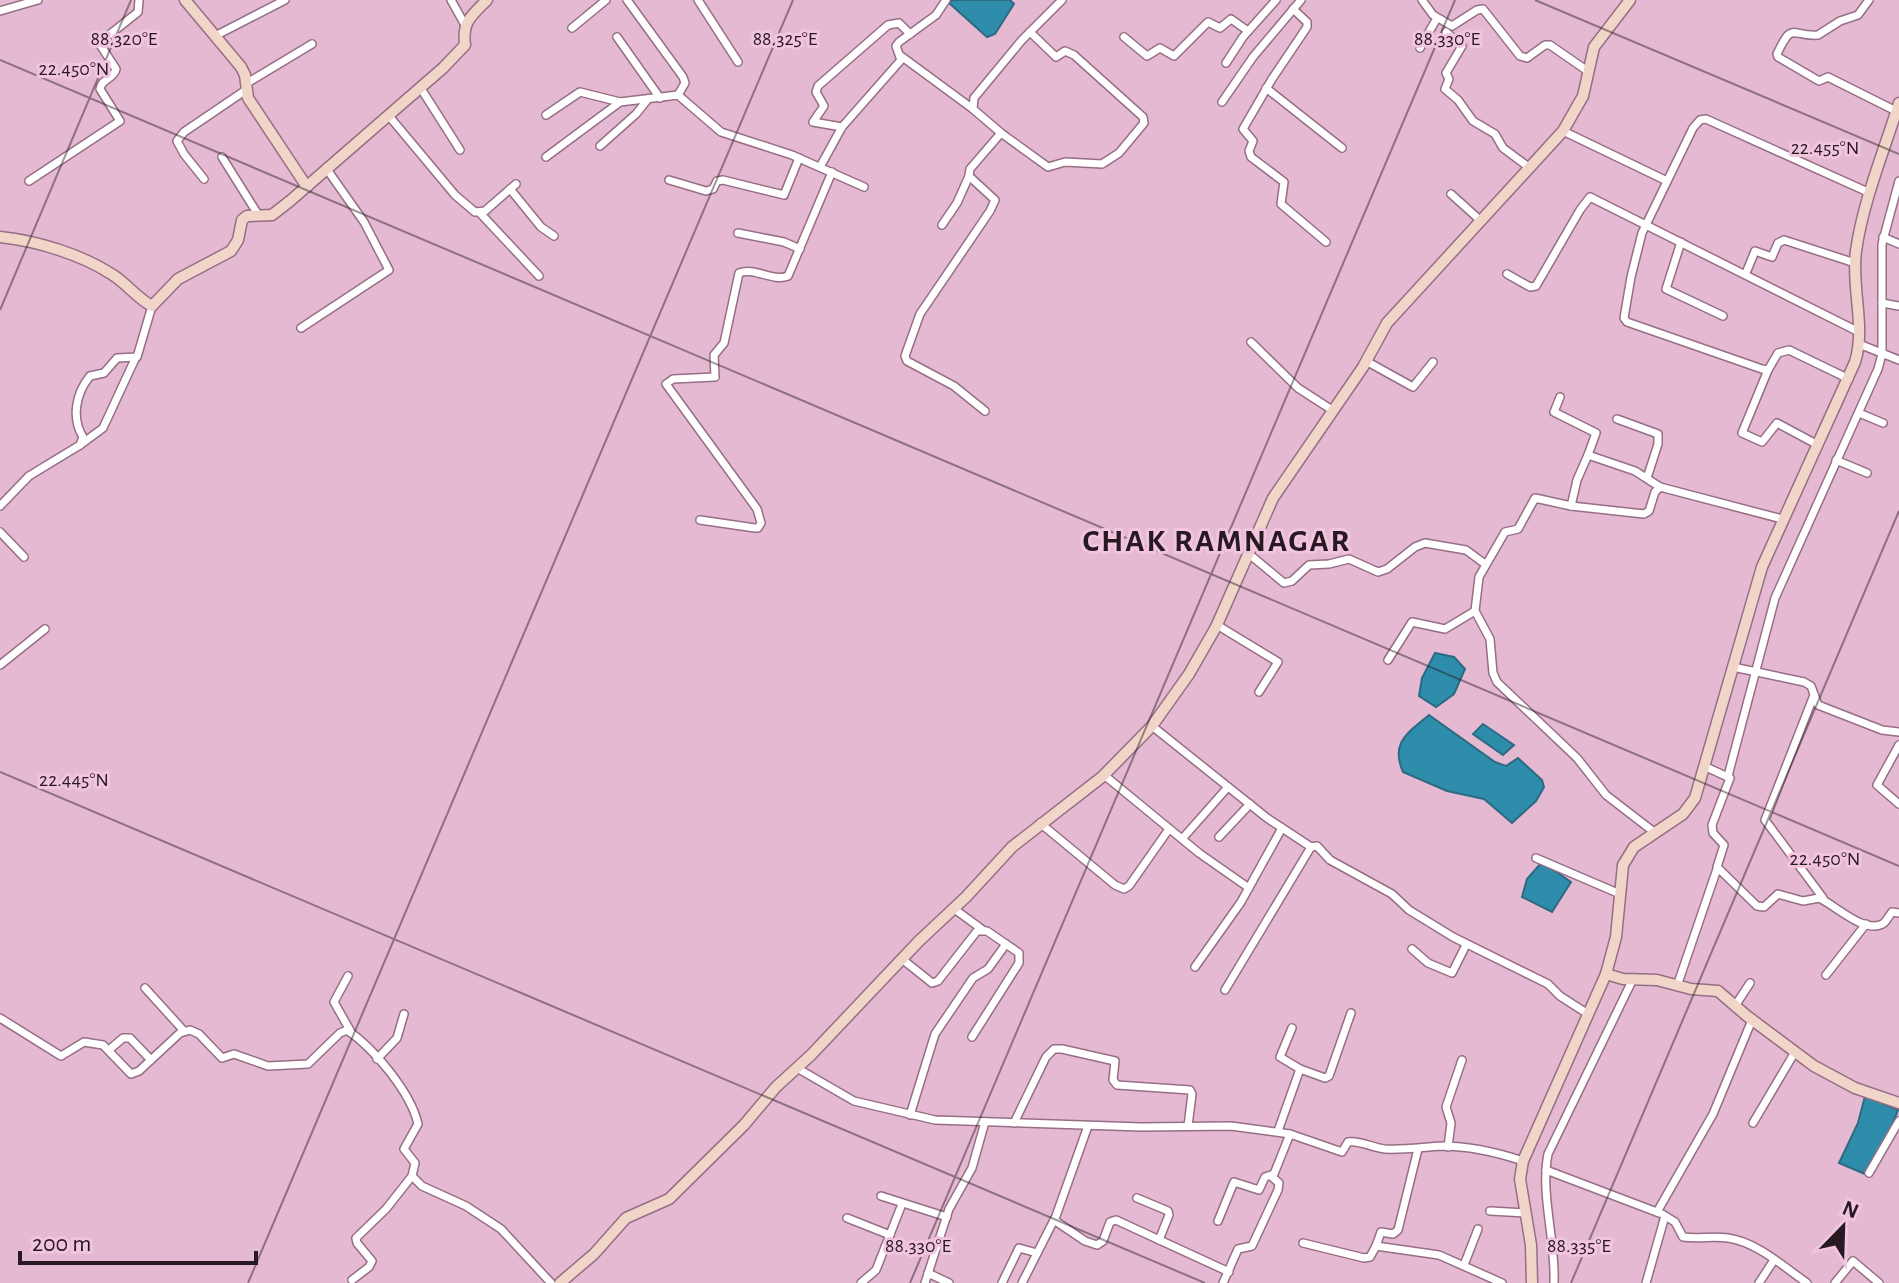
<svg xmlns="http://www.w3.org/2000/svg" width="1899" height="1283" viewBox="0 0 1899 1283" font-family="'Alegreya Sans',sans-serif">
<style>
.water{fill:#2e8dab;stroke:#2c6a82;stroke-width:2}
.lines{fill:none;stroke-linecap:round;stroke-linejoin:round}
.street-casing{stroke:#966e85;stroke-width:10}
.secondary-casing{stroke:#966e85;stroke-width:13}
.street{stroke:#fff;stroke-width:7}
.secondary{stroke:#f1d5c9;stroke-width:10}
.ticks{fill:none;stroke:#291922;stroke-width:2;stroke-opacity:0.45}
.labels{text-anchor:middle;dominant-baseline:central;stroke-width:6;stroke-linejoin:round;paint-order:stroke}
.district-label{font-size:32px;font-weight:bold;letter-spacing:2px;fill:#291922;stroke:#f2c5de}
.ticks-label{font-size:20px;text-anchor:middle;fill:#291922;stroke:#f2c5de;stroke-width:6;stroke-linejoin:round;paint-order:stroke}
</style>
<rect width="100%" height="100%" fill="#e4b9d1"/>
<g class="water">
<polygon points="952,0 1010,0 1014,4 995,34 987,37 949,3"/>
<polygon points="1435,653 1454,657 1465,669 1454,694 1436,707 1419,696 1422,678"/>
<path d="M1429,715L1495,762L1506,766L1518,758L1542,780L1544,787L1536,801L1512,823L1484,799L1447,791L1403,772C1390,742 1408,733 1429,715Z"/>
<polygon points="1483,724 1514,745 1503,755 1473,734"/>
<polygon points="1542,862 1571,882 1552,912 1522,897 1527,879"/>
<polygon points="1865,1096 1898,1110 1885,1144 1867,1175 1839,1163 1858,1123"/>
</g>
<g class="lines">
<defs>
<g id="street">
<polyline points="451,0 465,25"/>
<polyline points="698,0 738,62"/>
<polyline points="1422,0 1433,15 1452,26 1477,10 1483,9 1520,56 1527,58 1545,45 1550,45 1589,72"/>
<path d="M1869,0L1858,15L1840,21L1818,35C1791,37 1793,20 1777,54L1778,57L1819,81L1828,77L1896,111"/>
<polyline points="1293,9 1307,22 1307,27 1272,79 1243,129 1253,141 1249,151 1251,157 1284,182 1281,204 1326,242"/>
<polyline points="0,11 38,0"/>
<polyline points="572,28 606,0"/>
<polyline points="1446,32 1462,46 1446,73 1449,79 1445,89 1458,100 1473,121 1495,134 1503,148 1530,168"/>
<polyline points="215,36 285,0"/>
<polyline points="617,37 660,98"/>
<polyline points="1124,37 1147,56 1160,48 1174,56 1208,22 1220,28 1231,19 1248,31"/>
<polyline points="1420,48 1437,18"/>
<polyline points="901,56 973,109"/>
<polyline points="1226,63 1243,37 1276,0"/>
<polyline points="247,83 312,44"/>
<polyline points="420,87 460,150"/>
<polyline points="1266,88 1342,148"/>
<polyline points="678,95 721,132 792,155 864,187"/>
<polyline points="1222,102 1253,57 1301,0"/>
<polyline points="546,115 580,92 620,102"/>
<polyline points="389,116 455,195 475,212 485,211 516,184"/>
<polyline points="842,127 813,122 824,106 816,92 818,86 888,25 899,23 910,34"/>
<polyline points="1563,131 1667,181"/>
<polyline points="1001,133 1048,167 1065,162 1102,164 1119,153 1144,123 1143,117 1074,55 1065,51 1056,57 1030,32"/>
<polyline points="600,146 636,114 648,99"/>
<polyline points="222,157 259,216"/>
<polyline points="546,157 620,102 678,95 685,83 683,77 627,0"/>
<polyline points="820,167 842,127 901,60 896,46 899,42 936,15 946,0"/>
<polyline points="204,179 184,154 177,141 184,132 246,90"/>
<polyline points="669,180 706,191 713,189 717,181 723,180 784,195 799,158"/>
<path d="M29,181L120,121L100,89C101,79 114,79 116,69L99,43L138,12L139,0"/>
<polyline points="510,189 541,227 554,236"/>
<polyline points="1451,194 1481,221"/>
<polyline points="480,213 539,276"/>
<polyline points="942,225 957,203 969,176"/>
<polyline points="738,233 784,242 800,249"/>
<polyline points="1883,237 1899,244"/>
<polyline points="1681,242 1666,289 1723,316"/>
<polyline points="1746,273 1755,251 1772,257 1778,243 1784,240 1855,263"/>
<polyline points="1507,274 1530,287 1536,286 1580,210 1590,197 1857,331"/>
<polyline points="1882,303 1899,306"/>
<polyline points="301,328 389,270 364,222 326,168"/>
<polyline points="1251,342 1298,388 1332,410"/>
<polyline points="1859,344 1899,360"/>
<polyline points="1366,361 1413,387 1433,362"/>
<polyline points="1768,370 1742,433 1762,442 1777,423 1818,445"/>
<polyline points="1849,379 1789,350 1778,353 1768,370 1762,369 1627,322 1624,318 1631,277 1642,233 1693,128 1700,120 1706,119 1870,193"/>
<polyline points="1560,397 1554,412 1596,433 1588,455 1635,471 1660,487"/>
<polyline points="985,411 954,386 907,361 905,356 920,314 990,211 995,200 969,176 970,169 1001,133 973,109 974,98 1022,40 1062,0"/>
<polyline points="1859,413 1883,423"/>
<polyline points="1617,419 1658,434 1658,444 1647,478"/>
<polyline points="80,445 103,428 135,359"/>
<polyline points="1836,460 1867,473"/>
<path d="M0,506L29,476L80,445L83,437C71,418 76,393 90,376L104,373L117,358L137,357L152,306"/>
<polyline points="1571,506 1577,480 1588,455"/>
<path d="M700,520L755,528H758L761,523L757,509L666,384L673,379L715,377L714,355L724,343L739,273C755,267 773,282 788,276L832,172"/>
<polyline points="0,532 24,557"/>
<polyline points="1249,554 1284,583 1292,581 1309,565 1329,564 1349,559 1378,572 1387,569 1415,547 1425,543 1466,550 1485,564"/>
<polyline points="1217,625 1278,662 1259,692"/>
<polyline points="1388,660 1412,622 1445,629 1475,611"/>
<polyline points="0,665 45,629"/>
<polyline points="1733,667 1804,682 1811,686 1818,705 1882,730 1899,732"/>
<polyline points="1814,695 1765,820 1823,898"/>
<polyline points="1152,726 1267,818 1311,847 1225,990"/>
<polyline points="1899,745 1877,785 1899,804"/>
<path d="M1706,767L1730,778L1712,825L1713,833L1724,845L1717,867L1757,906L1764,907L1778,894L1803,901L1819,898C1834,904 1866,936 1884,923C1887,920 1889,916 1892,912L1899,913"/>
<polyline points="1104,775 1199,853 1249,888"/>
<polyline points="1728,776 1775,598 1878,369 1882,354 1882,244 1899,181"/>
<polyline points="1040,823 1115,885 1124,889 1129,886 1169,829"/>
<polyline points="1654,832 1606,795 1577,758 1497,682 1493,673 1490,639 1475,611 1479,577 1505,532 1518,529 1535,498 1571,506 1644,514 1649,511 1655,492 1660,487 1782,519"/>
<polyline points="1219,837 1250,804"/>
<polyline points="1182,839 1228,787"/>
<polyline points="1311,847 1317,846 1330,860 1392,894 1409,910 1453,937 1548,984 1560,996 1588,1014"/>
<polyline points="1536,858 1620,894"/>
<polyline points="953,908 983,930"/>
<polyline points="1412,949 1428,963 1452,973 1466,945"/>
<polyline points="902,959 932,983 938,981 977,931 987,931 1019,953 1019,963 972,1037"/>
<polyline points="1195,967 1241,902 1282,828"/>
<polyline points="1826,975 1866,924"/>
<polyline points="348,976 334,1002 351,1032"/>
<polyline points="1677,986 1717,869"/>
<polyline points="145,988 184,1031"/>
<polyline points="1735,1006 1750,983"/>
<path d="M0,1018L61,1056L84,1042L103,1045L131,1074L139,1071L180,1033L190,1030L199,1034L222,1058L234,1054L268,1066L308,1064L340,1033L347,1030C374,1048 411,1093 418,1124L404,1149L415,1163L412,1176L422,1186L466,1206L501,1229L551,1283"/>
<polyline points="1292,1028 1280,1057 1300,1069"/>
<polyline points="110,1049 123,1038 130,1038 151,1060"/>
<polyline points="377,1059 397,1038 404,1014"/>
<path d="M797,1068L854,1101L935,1120L1141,1127L1231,1126L1290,1134L1342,1152L1348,1142C1360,1140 1373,1148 1385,1149C1405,1150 1423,1147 1442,1146C1470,1146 1496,1152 1523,1161"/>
<polyline points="910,1115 935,1034 973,978 988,969 1006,944"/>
<polyline points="1014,1123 1046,1057 1054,1049 1062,1049 1115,1061 1113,1080 1117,1085 1190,1090 1192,1094 1188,1126"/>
<polyline points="1753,1123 1795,1052"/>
<polyline points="1278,1131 1300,1069 1325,1078 1329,1076 1351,1013"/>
<polyline points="1448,1147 1451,1123 1446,1107 1462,1060"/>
<path d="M1546,1170L1662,1214L1675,1222L1683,1237C1698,1239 1713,1236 1728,1238C1757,1242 1784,1267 1807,1283"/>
<polyline points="1869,1173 1899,1121"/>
<polyline points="881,1196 947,1217"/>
<polyline points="1137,1198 1168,1211 1169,1215 1159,1240"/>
<polyline points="1490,1211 1526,1213"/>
<polyline points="1657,1212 1713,1114 1752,1020"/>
<polyline points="847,1218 890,1235"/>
<polyline points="1054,1220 1085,1241 1097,1245 1103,1241 1110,1222 1116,1220 1229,1272"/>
<polyline points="1218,1221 1234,1182 1259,1190 1265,1177 1274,1174 1290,1134"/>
<polyline points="1303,1243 1364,1258 1370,1257 1376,1246 1439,1255 1502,1283"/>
<polyline points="1376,1246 1381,1232 1393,1234 1398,1230 1418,1149"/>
<polyline points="1464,1265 1478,1229"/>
<polyline points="928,1273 949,1283"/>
<polyline points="352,1280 369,1267 372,1261 357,1243 356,1238 386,1209 412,1176"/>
<polyline points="861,1283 876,1270 902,1204"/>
<polyline points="925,1283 949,1209 972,1168 985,1122"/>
<polyline points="1002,1283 1019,1248 1037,1253"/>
<polyline points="1022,1283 1056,1216 1088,1126"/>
<polyline points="1223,1283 1238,1249 1252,1246 1278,1190 1279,1183 1271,1176"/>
<path d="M1554,1283C1556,1241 1540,1194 1548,1154L1633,979"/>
<polyline points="1646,1283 1665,1216"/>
<polyline points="1759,1283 1774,1260"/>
<polyline points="1835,1283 1853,1261 1879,1283"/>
</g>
<g id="secondary">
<polyline points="185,0 241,67 245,75 248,98 307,187"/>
<path d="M0,237C37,241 81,254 113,275C127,284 138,299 152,306L178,279L231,251L238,240L242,220L247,216L272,215L290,201L443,68L465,45C462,22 471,16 487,0"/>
<polyline points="1606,974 1623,979 1657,980 1691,989 1718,991 1747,1016 1814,1066 1855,1088 1899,1103"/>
<polyline points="560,1283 594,1254 626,1218 669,1199 744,1125 776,1087 811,1055 919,941 966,897 1012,847 1102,777 1152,726 1189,674 1216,627 1273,498 1363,367 1387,323 1563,131 1583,96 1594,47 1630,0"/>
<path d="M1532,1283L1531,1245L1520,1179L1523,1161L1606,974L1616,937L1623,865L1634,847L1683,814L1695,798L1762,567L1855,362C1866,327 1851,287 1856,251C1863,201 1884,151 1899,103"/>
</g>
</defs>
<use href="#street" class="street-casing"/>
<use href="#secondary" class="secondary-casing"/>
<use href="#street" class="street"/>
<use href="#secondary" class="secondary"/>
</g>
<path class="ticks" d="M1535,0L1899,154M0,60L1899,866M0,310L131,0M0,772L1205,1283M248,1283L793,0M910,1283L1455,0M1571,1283L1899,511"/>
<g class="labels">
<g class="district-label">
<text x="1217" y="541">CHAK RAMNAGAR</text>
</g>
</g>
<g class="ticks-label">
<text x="124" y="45">88.320°E</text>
<text x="785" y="45">88.325°E</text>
<text x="1447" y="45">88.330°E</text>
<text x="74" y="75">22.450°N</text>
<text x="1825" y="154">22.455°N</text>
<text x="74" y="786">22.445°N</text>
<text x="1825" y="865">22.450°N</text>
<text x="918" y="1252">88.330°E</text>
<text x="1579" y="1252">88.335°E</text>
</g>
<g transform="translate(1843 1227) rotate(23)" stroke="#f2c5de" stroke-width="6" paint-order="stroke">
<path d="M0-6L14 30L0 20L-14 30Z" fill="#291922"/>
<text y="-12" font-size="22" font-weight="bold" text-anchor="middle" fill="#291922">N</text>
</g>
<path d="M20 1251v12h236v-12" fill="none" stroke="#291922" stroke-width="4"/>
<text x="32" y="1251" font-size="24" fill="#291922" stroke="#f2c5de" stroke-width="6" paint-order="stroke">200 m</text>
</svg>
